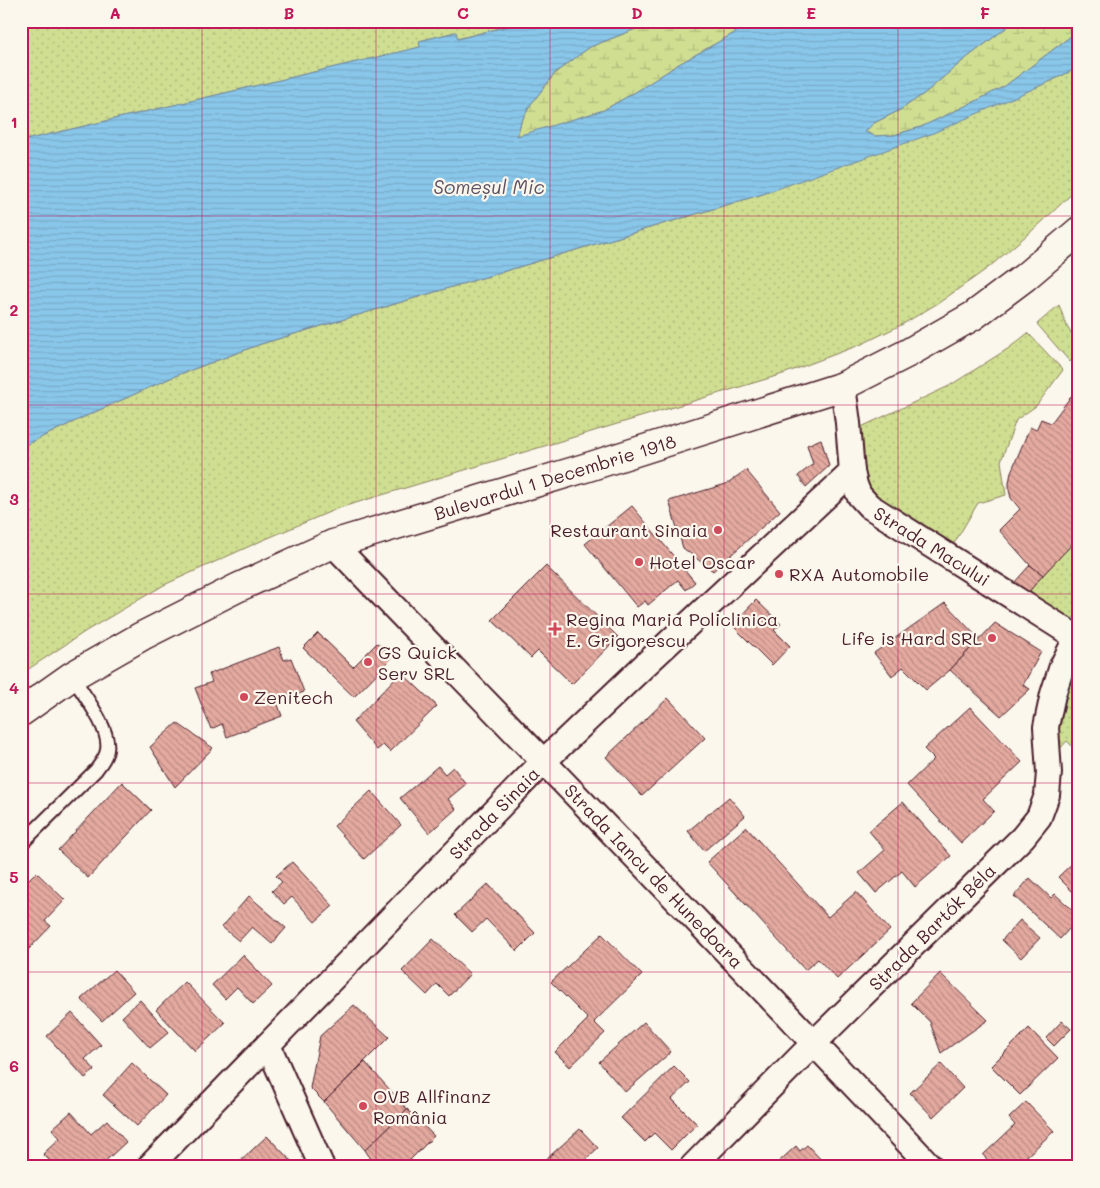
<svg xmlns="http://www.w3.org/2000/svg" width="1100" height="1188" viewBox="0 0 1100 1188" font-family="Mali,sans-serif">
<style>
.grass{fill:url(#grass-dots);stroke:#8c7e5e}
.wetland{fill:url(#wetland-marsh);stroke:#8c7e5e}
.water{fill:url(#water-rules);stroke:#70849e}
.building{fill:url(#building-back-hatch);stroke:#4a1f2b}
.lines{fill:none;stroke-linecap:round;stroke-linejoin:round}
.lane-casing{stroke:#4a1f2b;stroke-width:16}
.street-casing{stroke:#4a1f2b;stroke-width:28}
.secondary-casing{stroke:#4a1f2b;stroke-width:31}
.lane{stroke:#fbf7ec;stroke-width:12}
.street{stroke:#fbf7ec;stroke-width:24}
.secondary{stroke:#fbf7ec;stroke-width:28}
.grid{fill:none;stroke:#c2185b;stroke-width:1;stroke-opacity:0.55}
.poi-dot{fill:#d1495b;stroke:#fbf7ec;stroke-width:2}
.labels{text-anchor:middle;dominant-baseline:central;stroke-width:4.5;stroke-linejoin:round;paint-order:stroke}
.street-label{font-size:18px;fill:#4a1f2b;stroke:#fbf7ec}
.poi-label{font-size:18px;fill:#4a1f2b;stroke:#fbf7ec;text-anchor:start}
.water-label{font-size:19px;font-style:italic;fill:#5d5164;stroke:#fbf7ec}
.neatline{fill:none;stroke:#c2185b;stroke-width:2}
.grid-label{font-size:16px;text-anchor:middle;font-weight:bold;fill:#c2185b}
</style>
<defs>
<pattern id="grass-dots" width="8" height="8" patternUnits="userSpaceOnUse" patternTransform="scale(1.25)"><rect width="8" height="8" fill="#cfde91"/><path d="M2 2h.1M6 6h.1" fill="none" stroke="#b3be7d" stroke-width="1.8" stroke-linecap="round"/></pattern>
<pattern id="wetland-marsh" width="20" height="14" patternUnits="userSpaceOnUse" patternTransform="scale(1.25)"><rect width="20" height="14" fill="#cfde91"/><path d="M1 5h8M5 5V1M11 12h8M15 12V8" fill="none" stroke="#b3be7d"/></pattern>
<pattern id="water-rules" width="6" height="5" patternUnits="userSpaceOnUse" patternTransform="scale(1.25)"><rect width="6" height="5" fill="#89c7ea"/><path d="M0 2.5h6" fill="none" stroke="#78aac9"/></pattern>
<pattern id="building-back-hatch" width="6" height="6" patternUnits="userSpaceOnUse" patternTransform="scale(1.25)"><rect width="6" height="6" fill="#e4aaa0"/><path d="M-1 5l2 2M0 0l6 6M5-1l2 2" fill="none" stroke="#bb8a83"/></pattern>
</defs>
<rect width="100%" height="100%" fill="#fbf7ec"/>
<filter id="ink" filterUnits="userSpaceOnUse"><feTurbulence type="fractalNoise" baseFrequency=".02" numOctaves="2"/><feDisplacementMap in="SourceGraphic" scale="10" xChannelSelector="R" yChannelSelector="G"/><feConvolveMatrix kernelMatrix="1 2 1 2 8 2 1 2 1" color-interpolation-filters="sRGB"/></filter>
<g filter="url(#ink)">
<g class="grass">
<polygon points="21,21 528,21 457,39 455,32 420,41 421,47 21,141"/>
<polygon points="1079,67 1079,187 1041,223 988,268 940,302 903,324 862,344 783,374 339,508 261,541 164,585 86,631 21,674 21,447 86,416 175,376 261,344 763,194 1051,81"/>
<path d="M1059,305C1062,312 1064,321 1068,328C1077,346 1086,342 1070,362L1037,324Z"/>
<polygon points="1028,333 1063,370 1036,406 1016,420 1001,461 1006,495 978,503 952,547 876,502 864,488 859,428 949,386 1009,348"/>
<polygon points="1079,537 1079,612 1072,619 1068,621 1027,594 1045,573"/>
<polygon points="1079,664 1079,753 1067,741 1057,752 1056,743 1069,685"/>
</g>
<g class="wetland">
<polygon points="656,21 756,21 679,64 639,90 604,110 517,137 521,122 531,104 556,72 590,47"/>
<polygon points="1015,21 1079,21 1079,30 1005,86 974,102 921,127 894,135 875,136 865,132 874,123 900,110 925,93 960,63"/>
</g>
<polygon class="water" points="528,21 656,21 590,47 556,72 531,104 521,122 517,136 604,110 639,90 679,64 756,21 1015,21 960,63 925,93 900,110 874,123 865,132 875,136 894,135 921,127 974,102 1005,86 1079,30 1079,67 1051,81 931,134 763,194 261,344 175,376 86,416 21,447 21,141 420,47 419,41 456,32 458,39"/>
<g class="building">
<polygon points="1078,387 1079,388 1079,537 1043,575 1030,565 999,530 1020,509 1011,498 1009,490 1009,483 1011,472 1030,427 1036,430 1041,419 1051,423"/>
<polygon points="821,439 829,466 806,487 798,476 813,464 807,445"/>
<polygon points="746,470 780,511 713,571 683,548 669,501 726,484"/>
<polygon points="632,506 695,582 686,590 678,580 648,605 645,601 637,607 585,544"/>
<polygon points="1030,565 1043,575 1027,594 1014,583"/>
<polygon points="546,566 618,637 572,684 538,651 531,658 492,620"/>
<polygon points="756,600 781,624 774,630 790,646 772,665 732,625"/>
<polygon points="945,603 979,639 950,670 926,690 903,667 892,676 874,653"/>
<polygon points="995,623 1041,652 1023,685 1030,689 1001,716 950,670"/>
<polygon points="318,633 353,667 377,643 393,657 354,697 303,648"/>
<polygon points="279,647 284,660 291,658 304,692 277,702 282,716 227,737 222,724 211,729 195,688 212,682 209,674"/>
<polygon points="401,672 437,706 390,752 383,745 377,750 353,722"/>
<polygon points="668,698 705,738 642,796 606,757"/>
<polygon points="970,707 1022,762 983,799 994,811 961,843 907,785 934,759 924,749"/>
<polygon points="177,723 213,748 175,787 150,747"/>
<polygon points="438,766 445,774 453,767 466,784 448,799 456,809 429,833 400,798"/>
<polygon points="122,782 151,810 88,878 58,850"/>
<polygon points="371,791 401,825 364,859 334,826"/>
<polygon points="729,797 745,816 704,851 688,831"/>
<polygon points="903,802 951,856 915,887 902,871 876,893 859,873 885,850 869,831"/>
<polygon points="746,827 828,917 856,892 890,930 837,979 818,959 805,970 707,862"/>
<polygon points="1079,857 1079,898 1058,877"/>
<polygon points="292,862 333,906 315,922 292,897 284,904 272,891 282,882 276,876"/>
<polygon points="36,872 65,900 45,921 51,926 28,950 21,943 21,887"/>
<polygon points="1030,878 1051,898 1055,894 1079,916 1079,918 1060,939 1014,896"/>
<polygon points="488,884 535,933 517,951 486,919 472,932 455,915"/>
<polygon points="249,896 286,928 272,944 252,927 239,941 222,927"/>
<polygon points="1020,920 1040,938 1021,958 1002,940"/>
<polygon points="602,934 642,975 594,1022 605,1033 570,1067 555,1052 588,1019 551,982"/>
<polygon points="433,939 470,974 449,996 437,984 427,995 402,971"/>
<polygon points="243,955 272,986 253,1004 237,987 225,999 212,985"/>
<polygon points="114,970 134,992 102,1021 81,999"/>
<polygon points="940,973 988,1020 941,1053 930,1022 911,1003"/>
<polygon points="185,982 225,1023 195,1051 156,1010"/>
<polygon points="140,1000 169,1032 150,1048 122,1017"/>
<polygon points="354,1005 389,1037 324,1102 310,1088 320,1036"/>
<polygon points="72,1013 101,1045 85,1059 95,1070 85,1078 47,1036"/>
<polygon points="1062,1021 1071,1029 1054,1046 1046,1038"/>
<polygon points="644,1022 671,1052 625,1092 599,1062"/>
<polygon points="1029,1028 1058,1058 1020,1095 991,1066"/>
<polygon points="365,1062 407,1109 365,1150 324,1102"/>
<polygon points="132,1063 166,1095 137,1126 103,1095"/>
<polygon points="941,1064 963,1088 933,1117 910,1093"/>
<polygon points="674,1066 690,1082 672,1099 697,1124 671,1150 654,1133 645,1142 621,1118"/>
<polygon points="1026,1102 1054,1131 1015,1167 994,1167 983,1155 1015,1125 1009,1118"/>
<polygon points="407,1109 434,1136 403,1167 376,1167 365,1150"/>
<polygon points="71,1112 91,1134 107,1120 126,1142 99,1167 50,1167 53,1164 43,1154 60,1138 52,1129"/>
<polygon points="580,1129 598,1148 577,1167 547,1167 543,1162"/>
<polygon points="267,1136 295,1165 293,1167 234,1167"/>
<polygon points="807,1145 828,1167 773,1167 796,1146 800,1151"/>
</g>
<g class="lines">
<defs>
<path id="lane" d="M21,844L96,770C100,764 106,758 107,750C111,729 83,694 72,676"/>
<g id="street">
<polyline points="843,386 848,423 852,472 855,485 859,495 869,506 1076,637"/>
<path d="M333,544C533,751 734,957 931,1167"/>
<polyline points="268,1045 322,1167"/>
<polyline points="149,1167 544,761 647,663 852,472"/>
<polyline points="692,1167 814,1043 1023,837 1039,817 1047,795 1049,773 1046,727 1053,694 1062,666 1079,633"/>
</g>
<polyline id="secondary" points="21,712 72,676 142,636 237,588 333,544 588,467 843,386 908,353 973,316 1025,277 1079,231"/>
</defs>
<use href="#lane" class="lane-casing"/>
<use href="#street" class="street-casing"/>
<use href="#secondary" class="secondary-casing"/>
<use href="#lane" class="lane"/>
<use href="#street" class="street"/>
<use href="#secondary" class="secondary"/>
</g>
</g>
<path class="grid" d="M202,21V1167M376,21V1167M550,21V1167M724,21V1167M898,21V1167M21,216H1079M21,405H1079M21,594H1079M21,783H1079M21,972H1079"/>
<g class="poi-dot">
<circle cx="718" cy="530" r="5"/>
<circle cx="639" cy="562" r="5"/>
<circle cx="779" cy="574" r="5"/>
<path d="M552.5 621.5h5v5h5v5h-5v5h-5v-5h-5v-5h5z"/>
<circle cx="992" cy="638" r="5"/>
<circle cx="368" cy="662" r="5"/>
<circle cx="244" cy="697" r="5"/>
<circle cx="363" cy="1106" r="5"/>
</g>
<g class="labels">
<g class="street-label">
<text transform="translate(555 477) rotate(-17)">Bulevardul 1 Decembrie 1918</text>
<text transform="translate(932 546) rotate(32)">Strada Macului</text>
<text transform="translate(494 813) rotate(-46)">Strada Sinaia</text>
<text transform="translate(654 876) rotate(46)">Strada Iancu de Hunedoara</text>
<text transform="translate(932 927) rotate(-45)">Strada Bartók Béla</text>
</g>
<g class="poi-label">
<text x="708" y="530" text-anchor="end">Restaurant Sinaia</text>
<text x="649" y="562">Hotel Oscar</text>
<text x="789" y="574">RXA Automobile</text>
<text x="566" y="619">Regina Maria Policlinica<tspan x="566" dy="21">E. Grigorescu</tspan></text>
<text x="982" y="638" text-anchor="end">Life is Hard SRL</text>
<text x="378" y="652">GS Quick<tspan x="378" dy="21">Serv SRL</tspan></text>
<text x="254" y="697">Zenitech</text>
<text x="373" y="1096">OVB Allfinanz<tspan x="373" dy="21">România</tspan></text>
</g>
<g class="water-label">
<text x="489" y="186">Someșul Mic</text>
</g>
</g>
<rect width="1100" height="1188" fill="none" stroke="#fbf7ec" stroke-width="55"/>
<rect x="28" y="28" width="1044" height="1132" class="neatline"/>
<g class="grid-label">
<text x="115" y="19">A</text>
<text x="289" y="19">B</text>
<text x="463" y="19">C</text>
<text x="637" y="19">D</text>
<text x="811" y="19">E</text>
<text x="985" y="19">F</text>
<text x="14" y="128">1</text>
<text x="14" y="316">2</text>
<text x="14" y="505">3</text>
<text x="14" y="694">4</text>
<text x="14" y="883">5</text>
<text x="14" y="1072">6</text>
</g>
</svg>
